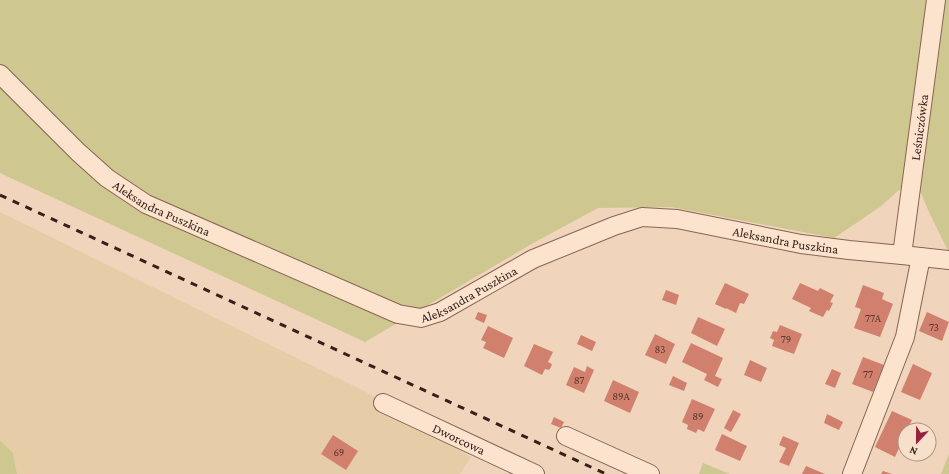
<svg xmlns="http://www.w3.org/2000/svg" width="949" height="474" viewBox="0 0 949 474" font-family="'Crimson Pro',serif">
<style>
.farmland{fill:#e6cda8}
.green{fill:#cec78f}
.building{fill:#d1806e}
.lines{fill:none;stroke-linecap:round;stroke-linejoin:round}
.minor-casing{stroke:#886454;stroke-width:20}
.minor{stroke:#fbe3ce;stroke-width:18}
.rail{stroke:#36211a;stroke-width:3;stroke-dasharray:7 7;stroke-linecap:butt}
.labels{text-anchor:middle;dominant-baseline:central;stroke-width:3;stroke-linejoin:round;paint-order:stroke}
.number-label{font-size:11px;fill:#5d392f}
.street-label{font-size:13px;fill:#36211a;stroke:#f7e0ca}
</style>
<rect width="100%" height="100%" fill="#f0d4bb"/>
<polygon class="farmland" points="0,212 366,392 471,457 460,474 17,474 13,453 0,440"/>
<g class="green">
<polygon points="0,0 949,0 949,253 929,212 921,193 899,190 880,207 834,238 671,207 598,208 535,242 365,342 0,173"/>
<polygon points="0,440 13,453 17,474 0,474"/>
<polygon points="949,454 949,474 941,474"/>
<polygon points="703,463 730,474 699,474"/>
</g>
<g class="building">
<polygon points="725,283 749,294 744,304 740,303 736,313 726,308 726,309 715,304"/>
<polygon points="800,283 818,291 820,288 834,295 830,302 833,303 829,311 827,310 823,317 809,311 811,308 792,299"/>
<polygon points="863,285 884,293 882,299 893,304 880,337 854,328 861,309 855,307"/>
<polygon points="666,290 679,295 676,305 662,300"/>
<polygon points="478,312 487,315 484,323 475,319"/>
<polygon points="927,312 949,322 942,341 919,331"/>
<polygon points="698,317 725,329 717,346 691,333"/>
<polygon points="780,325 802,334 794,354 772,346 774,340 770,338 773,331 777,332"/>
<polygon points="488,326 513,338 504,358 483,348 486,342 481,340"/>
<polygon points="655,334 675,344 666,364 645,355"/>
<polygon points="581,335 596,342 592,351 577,344"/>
<polygon points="691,343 723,358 715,376 722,379 718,387 704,380 707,374 682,362"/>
<polygon points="534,344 553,352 548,362 552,364 551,367 549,370 545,369 542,375 524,366"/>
<polygon points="863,357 884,365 873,392 852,384"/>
<polygon points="750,360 767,368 761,382 744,375"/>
<polygon points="913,364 932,373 920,400 901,392"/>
<polygon points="587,366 594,370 584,393 566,385 574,367 585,372"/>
<polygon points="832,369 841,373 835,388 825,384"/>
<polygon points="673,376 687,383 684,391 669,385"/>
<polygon points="613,380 639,392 630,413 604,401"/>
<polygon points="692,399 715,409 704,432 698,429 696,433 687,429 688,425 682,422"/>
<polygon points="733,410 741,414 731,432 724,428"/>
<polygon points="892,411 912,420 907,430 905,430 905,435 895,457 875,447"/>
<polygon points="827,414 843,422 839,430 824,423"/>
<polygon points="554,417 564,422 561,428 551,424"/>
<polygon points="722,434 747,446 740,461 715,450"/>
<polygon points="333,435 358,451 346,470 321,454"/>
<polygon points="783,436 799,443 789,466 779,462 786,448 779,445"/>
<polygon points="806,466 825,474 802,474"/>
<polygon points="883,471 892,474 881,474"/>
</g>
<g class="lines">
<defs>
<g id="minor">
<path id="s1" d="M0,74L78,152L107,178L146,204L398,314L421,318L440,312L533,259L614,226L642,217L677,219L801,244L849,250L902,255L949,260"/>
<path id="s2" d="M902,255L936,0"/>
<path id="s3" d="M383,403L535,474"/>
<polyline points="566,436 650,474"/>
<polyline points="852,474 905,337 921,257"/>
</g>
</defs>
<use href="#minor" class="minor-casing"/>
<use href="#minor" class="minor"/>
<polyline class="rail" points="0,195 606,474"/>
</g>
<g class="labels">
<g class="number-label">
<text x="873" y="318">77A</text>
<text x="934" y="327">73</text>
<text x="786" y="339">79</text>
<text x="660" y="349">83</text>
<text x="868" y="374">77</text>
<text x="579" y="380">87</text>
<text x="621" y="396">89A</text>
<text x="698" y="416">89</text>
<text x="339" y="452">69</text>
</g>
<g class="street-label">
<text stroke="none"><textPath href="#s2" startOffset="129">Leśniczówka</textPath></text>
<text stroke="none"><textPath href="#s1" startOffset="212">Aleksandra Puszkina</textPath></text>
<text stroke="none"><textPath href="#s1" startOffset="884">Aleksandra Puszkina</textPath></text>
<text stroke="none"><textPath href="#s1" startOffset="548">Aleksandra Puszkina</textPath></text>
<text stroke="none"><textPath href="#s3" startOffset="84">Dworcowa</textPath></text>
</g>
</g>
<g transform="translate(917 442) rotate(202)"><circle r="19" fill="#f7e0ca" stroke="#aa9484"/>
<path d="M0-3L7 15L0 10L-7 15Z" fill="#9a213e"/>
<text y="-6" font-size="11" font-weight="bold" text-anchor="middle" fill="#36211a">N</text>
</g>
</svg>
